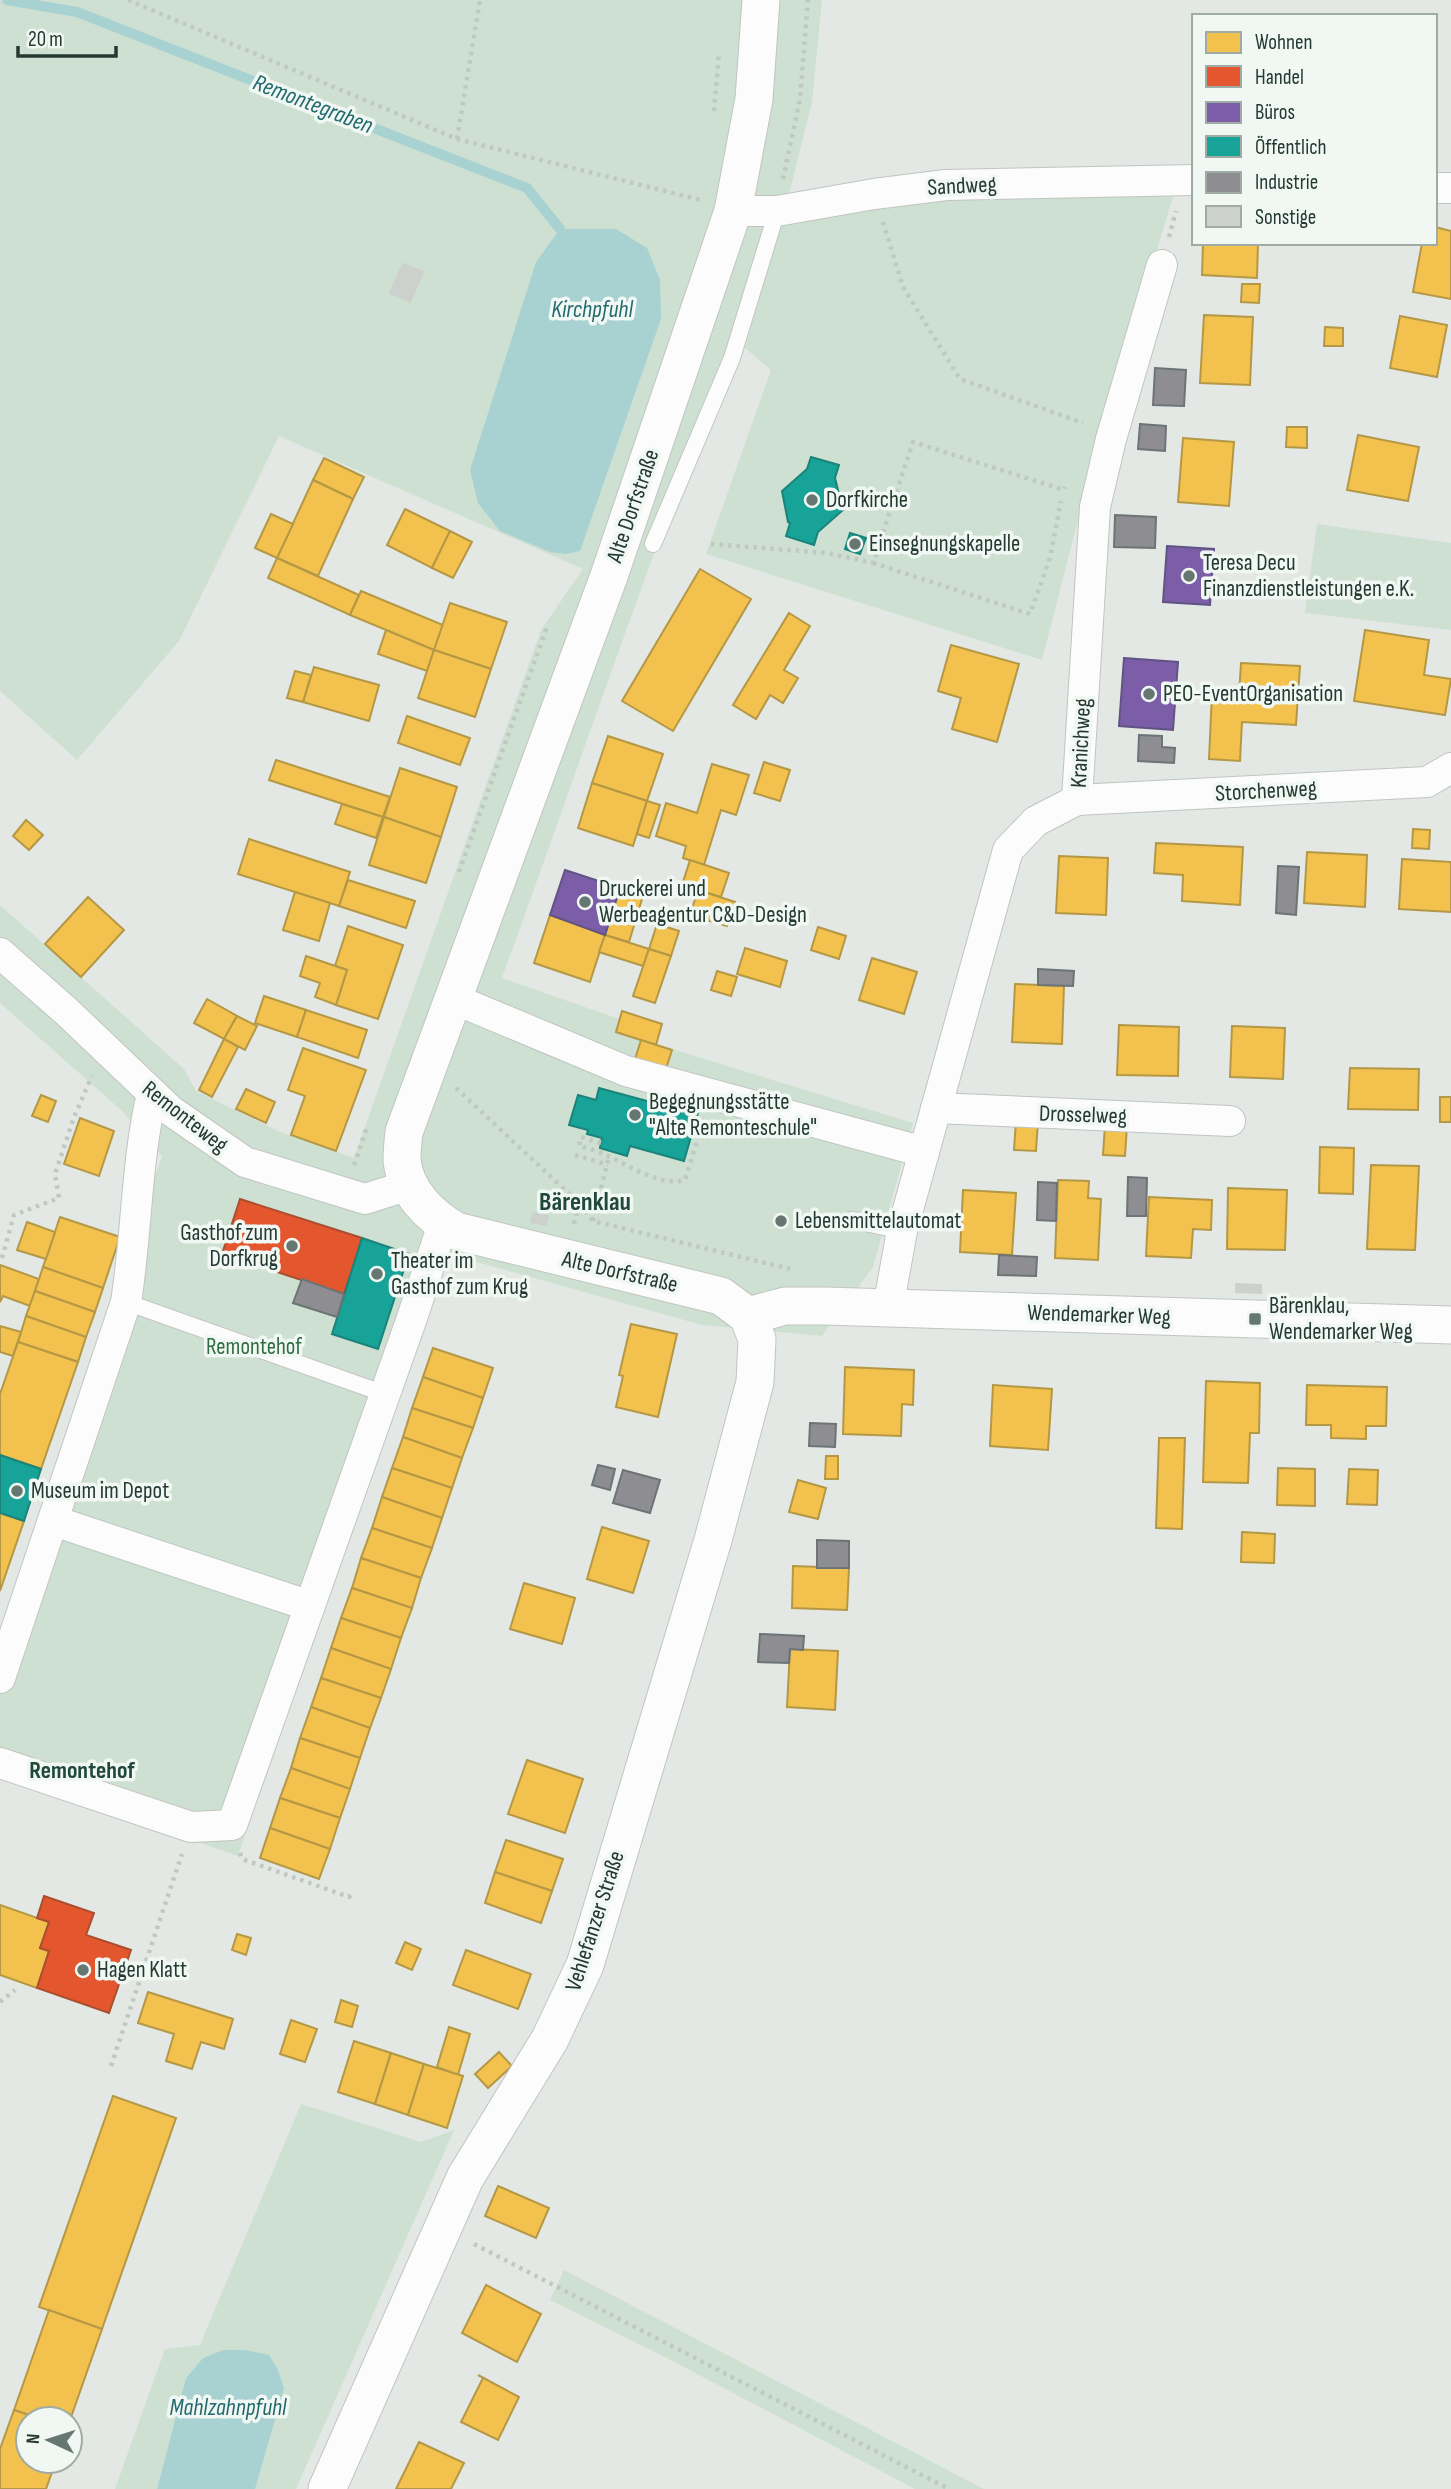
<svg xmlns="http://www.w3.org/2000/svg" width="1451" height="2489" viewBox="0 0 1451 2489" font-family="'Sofia Sans Condensed',sans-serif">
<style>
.green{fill:#cee0d1;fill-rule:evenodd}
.water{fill:#a8d1d2}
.homes{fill:#f2c14e;stroke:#b49845;stroke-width:2}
.shops{fill:#e4572e;stroke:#aa4e2f;stroke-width:2}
.offices{fill:#7b5ea7;stroke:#615384;stroke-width:2}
.public{fill:#17a398;stroke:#1b8379;stroke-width:2}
.industry{fill:#8d8d92;stroke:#6d7475;stroke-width:2}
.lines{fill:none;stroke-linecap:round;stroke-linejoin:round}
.stream{stroke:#a8d1d2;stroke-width:10}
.building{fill:#ccd1ce;stroke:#ccd1ce;stroke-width:2}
.service-casing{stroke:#c0c5c2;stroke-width:18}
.minor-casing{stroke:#c0c5c2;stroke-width:32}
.tertiary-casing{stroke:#c0c5c2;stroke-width:39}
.path{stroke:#c0c8c4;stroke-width:4.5;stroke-dasharray:3.5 5;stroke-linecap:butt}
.service{stroke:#fbfcfb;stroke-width:16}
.minor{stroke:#fbfcfb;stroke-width:30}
.tertiary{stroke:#fbfcfb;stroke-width:37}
.poi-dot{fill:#667670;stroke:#f1f7f3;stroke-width:2.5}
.labels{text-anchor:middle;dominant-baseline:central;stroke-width:7;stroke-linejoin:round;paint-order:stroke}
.street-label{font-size:23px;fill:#233931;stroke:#f1f7f3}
.poi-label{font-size:23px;fill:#233931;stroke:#f1f7f3;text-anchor:start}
.park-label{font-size:23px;fill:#316c42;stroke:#f1f7f3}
.water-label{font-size:24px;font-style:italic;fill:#236a6f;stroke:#f1f7f3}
.neighbourhood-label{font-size:24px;font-weight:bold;fill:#21493b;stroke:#f1f7f3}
.quarter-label{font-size:26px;font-weight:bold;fill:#21493b;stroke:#f1f7f3}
</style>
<rect width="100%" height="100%" fill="#e3e8e5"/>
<g class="green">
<path d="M0,0H822L812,102L788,199L1175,190L1093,462L1042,660L706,554L771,370L745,348L782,220C680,469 594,724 502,978L619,1019L616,1032L913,1123L873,1267L822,1336L702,1325L441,1252L238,1856L0,1773V1647L162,1156L121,1110L0,1003V905L184,1069L196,1091L278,1131L354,1158L541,630L583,569L279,436L179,641L77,760L0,691ZM616,229L566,554L589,230Z"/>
<polygon points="1317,524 1451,543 1451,630 1305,613"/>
<polygon points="301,2104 421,2142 454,2130 296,2489 255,2489 284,2389 245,2350 223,2350 203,2358 186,2378 157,2489 115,2489 165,2349 200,2345"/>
<polygon points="564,2270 984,2489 915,2489 663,2356 550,2300"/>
</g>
<g class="water">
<polygon points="560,229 616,229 647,248 660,280 661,319 580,551 566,554 550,552 500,531 478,503 470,470 536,262"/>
<polygon points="223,2350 245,2350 269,2355 278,2370 284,2389 255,2489 157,2489 186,2378 203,2358"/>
</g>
<g class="homes">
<polygon points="1435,227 1451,231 1451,299 1413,292 1422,243 1435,243"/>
<polygon points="1203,243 1258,243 1257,278 1202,275"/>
<polygon points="1242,284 1260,284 1259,303 1241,302"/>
<polygon points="1204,315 1253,317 1250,385 1200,383"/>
<polygon points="1400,316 1447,325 1437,377 1390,368"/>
<polygon points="1325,327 1343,328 1343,346 1324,346"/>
<polygon points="1287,427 1307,427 1307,448 1286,447"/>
<polygon points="1358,435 1419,447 1408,501 1347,490"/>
<polygon points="1183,438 1234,442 1229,506 1178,502"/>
<polygon points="324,458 364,477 353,499 313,480"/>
<polygon points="313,480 353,499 318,576 277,558"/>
<polygon points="405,509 450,531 432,568 387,545"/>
<polygon points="271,514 293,524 277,558 255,548"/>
<polygon points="450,531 472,542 453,578 432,568"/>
<polygon points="277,558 359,595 350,615 268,578"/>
<polygon points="700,569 751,599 673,731 622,701"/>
<polygon points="361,591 443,625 434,650 350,615"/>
<polygon points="450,603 507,622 491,669 434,650"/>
<polygon points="789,613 810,626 784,670 798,678 783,703 770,695 756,719 733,705"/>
<polygon points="386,630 434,650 427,671 378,654"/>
<polygon points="1365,630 1429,640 1424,675 1451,679 1445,715 1354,701"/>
<polygon points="951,645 1019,664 997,742 952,729 961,698 938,691"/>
<polygon points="434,650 491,669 475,717 418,698"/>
<polygon points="1241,663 1300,666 1296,725 1242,722 1240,761 1209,759 1212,693 1239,695"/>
<polygon points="314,667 379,685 369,721 303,702"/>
<polygon points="295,671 311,675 303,702 287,698"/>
<polygon points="407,716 470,738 460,765 398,743"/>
<polygon points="608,736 663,754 647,801 592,783"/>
<polygon points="276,760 390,797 383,817 269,780"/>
<polygon points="764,762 790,770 780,801 754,793"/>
<polygon points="712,764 749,775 736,815 721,810 704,865 683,858 686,846 656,836 666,803 697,813"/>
<polygon points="400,768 457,787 441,837 384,817"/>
<polygon points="592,783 647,801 633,846 578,828"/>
<polygon points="647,801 660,805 649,838 637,834"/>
<polygon points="342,804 383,817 376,838 335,824"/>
<polygon points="384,817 441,837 426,883 369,865"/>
<polygon points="26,820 43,835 29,850 13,836"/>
<polygon points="1413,829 1430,830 1429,849 1412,848"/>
<polygon points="249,839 350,872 339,906 238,874"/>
<polygon points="1156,843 1243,847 1240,905 1182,901 1183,875 1154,873"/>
<polygon points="1307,852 1367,855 1365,907 1304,903"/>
<polygon points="1059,856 1108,858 1106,915 1056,913"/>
<polygon points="1402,859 1451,862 1451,912 1399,909"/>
<polygon points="690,860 729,873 721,897 682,885"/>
<polygon points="348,880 415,901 406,928 339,906"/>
<polygon points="620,888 643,896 629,942 605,935"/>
<polygon points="698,890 735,902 727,926 690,915"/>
<polygon points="295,892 330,903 319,941 283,930"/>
<polygon points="88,897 124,930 81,977 45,944"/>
<polygon points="550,915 605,935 590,982 534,963"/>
<polygon points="657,924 679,931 671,956 649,949"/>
<polygon points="348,926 403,945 378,1019 336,1005 347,970 335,966"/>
<polygon points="818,927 846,936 839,959 811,950"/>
<polygon points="605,935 649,949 643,966 599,952"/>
<polygon points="745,948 787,961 780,987 737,974"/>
<polygon points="649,949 671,956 655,1003 633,996"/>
<polygon points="306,956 347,970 336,1005 315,997 320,983 300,976"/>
<polygon points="872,958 917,972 904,1014 859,1000"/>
<polygon points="717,971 737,977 731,996 711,990"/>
<polygon points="1015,984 1064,986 1062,1044 1012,1042"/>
<polygon points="264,996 306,1010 297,1037 255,1023"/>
<polygon points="207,999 237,1016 224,1039 194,1023"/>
<polygon points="306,1010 367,1030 358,1058 297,1037"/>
<polygon points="622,1011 662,1024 656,1045 616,1032"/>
<polygon points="237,1016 257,1026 245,1050 224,1039"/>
<polygon points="1119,1025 1179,1027 1178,1076 1117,1075"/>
<polygon points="1232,1026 1285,1028 1283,1079 1230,1077"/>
<polygon points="224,1039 238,1047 212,1097 199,1090"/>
<polygon points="641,1040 672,1050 666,1069 635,1059"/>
<polygon points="303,1048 366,1070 336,1151 291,1135 305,1096 288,1090"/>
<polygon points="1350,1068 1419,1069 1418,1110 1348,1109"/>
<polygon points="246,1089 275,1102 266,1123 236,1109"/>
<polygon points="41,1095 56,1101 48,1122 32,1116"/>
<rect x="1440" y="1097" width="11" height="25"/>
<polygon points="80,1118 114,1131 99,1176 64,1164"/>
<polygon points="1016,1120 1038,1121 1036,1151 1014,1150"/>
<polygon points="1105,1125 1127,1126 1125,1156 1103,1155"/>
<polygon points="1320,1147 1354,1148 1353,1194 1319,1193"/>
<polygon points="1371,1165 1419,1166 1415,1250 1367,1249"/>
<polygon points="1058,1180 1089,1181 1088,1198 1101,1199 1098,1260 1055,1258"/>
<polygon points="1228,1188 1287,1190 1285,1250 1227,1249"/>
<polygon points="963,1190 1016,1193 1012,1255 960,1252"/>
<polygon points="1149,1197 1212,1200 1211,1230 1193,1229 1191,1258 1146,1256"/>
<polygon points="60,1217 120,1237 103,1288 43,1267"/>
<polygon points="27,1222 55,1232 46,1259 17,1250"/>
<polygon points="0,1265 39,1279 30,1306 3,1296 0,1302"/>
<polygon points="43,1267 103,1288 95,1312 35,1291"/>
<polygon points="35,1291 95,1312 86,1337 26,1316"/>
<polygon points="26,1316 86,1337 78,1362 18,1342"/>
<polygon points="631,1324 677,1334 658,1417 616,1407 623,1376 619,1375"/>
<polygon points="0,1326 21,1332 13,1356 0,1352"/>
<polygon points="18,1342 78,1362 41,1469 0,1455 0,1394"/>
<polygon points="433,1348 493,1368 483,1398 423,1377"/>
<polygon points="845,1367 914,1370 913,1405 902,1404 901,1436 843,1434"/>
<polygon points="423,1377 483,1398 473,1428 412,1408"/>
<polygon points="1206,1381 1260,1383 1259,1433 1250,1433 1248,1483 1203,1482"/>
<polygon points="993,1385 1052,1389 1048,1450 990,1446"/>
<polygon points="1307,1385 1387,1387 1386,1426 1366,1426 1366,1439 1331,1438 1331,1425 1306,1425"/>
<polygon points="412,1408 473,1428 462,1458 403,1437"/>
<polygon points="403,1437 462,1458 452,1488 392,1468"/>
<polygon points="1159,1438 1185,1438 1182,1529 1156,1528"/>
<polygon points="826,1456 838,1456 838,1479 825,1479"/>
<polygon points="392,1468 452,1488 442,1518 382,1497"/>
<polygon points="1278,1468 1315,1469 1315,1506 1277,1505"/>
<polygon points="1349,1469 1378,1470 1377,1505 1347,1504"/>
<polygon points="798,1480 826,1488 818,1519 789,1512"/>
<polygon points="382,1497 442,1518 432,1548 372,1528"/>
<polygon points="0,1513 24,1521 0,1591"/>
<polygon points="602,1527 649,1541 633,1593 587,1579"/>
<polygon points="372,1528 432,1548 421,1578 361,1558"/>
<polygon points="1242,1532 1275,1534 1274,1563 1241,1562"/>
<polygon points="361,1558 421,1578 412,1608 352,1588"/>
<polygon points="793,1566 849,1568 847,1610 792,1608"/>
<polygon points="524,1583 575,1598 562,1644 510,1629"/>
<polygon points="352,1588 412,1608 401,1638 341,1618"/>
<polygon points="341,1618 401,1638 391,1669 331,1648"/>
<polygon points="331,1648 391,1669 381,1698 321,1678"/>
<polygon points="790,1649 838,1651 835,1710 787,1707"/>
<polygon points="321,1678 381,1698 370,1728 311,1707"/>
<polygon points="311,1707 370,1728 360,1758 300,1738"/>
<polygon points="300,1738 360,1758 350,1789 291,1768"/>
<polygon points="527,1760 583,1779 565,1833 508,1814"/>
<polygon points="291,1768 350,1789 340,1818 280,1798"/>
<polygon points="280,1798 340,1818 330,1849 270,1828"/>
<polygon points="270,1828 330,1849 319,1879 260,1858"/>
<polygon points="506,1840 563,1859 552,1891 495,1872"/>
<polygon points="495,1872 552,1891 541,1923 485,1903"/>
<polygon points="0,1905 49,1922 40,1948 49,1951 37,1988 0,1975"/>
<polygon points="237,1934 251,1938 246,1955 232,1950"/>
<polygon points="405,1942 421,1949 412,1970 396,1963"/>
<polygon points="466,1950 531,1974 518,2009 453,1985"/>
<polygon points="148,1992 233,2019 224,2049 201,2042 192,2069 166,2061 174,2034 138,2023"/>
<polygon points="341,2000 358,2006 352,2027 335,2022"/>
<polygon points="291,2020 317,2029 305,2062 280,2054"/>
<polygon points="449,2027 470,2034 458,2075 437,2067"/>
<polygon points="354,2041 391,2053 375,2104 338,2092"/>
<polygon points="499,2052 512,2066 488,2088 475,2074"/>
<polygon points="391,2053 424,2064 408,2115 375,2104"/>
<polygon points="424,2064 463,2076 447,2128 408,2115"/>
<polygon points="113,2096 176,2118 102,2329 39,2307"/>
<polygon points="498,2186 549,2208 536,2238 485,2216"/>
<polygon points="486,2285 541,2314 517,2362 462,2333"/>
<polygon points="49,2310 102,2329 70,2420 41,2419 14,2410"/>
<polygon points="478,2375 519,2397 498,2440 461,2422 483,2378"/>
<polygon points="14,2410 41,2419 28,2419 28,2461 56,2461 46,2489 0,2489 0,2449"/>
<polygon points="419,2442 464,2463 451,2489 396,2489"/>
</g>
<g class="shops">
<polygon points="240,1199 362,1238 344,1294 222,1254"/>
<polygon points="44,1896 94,1913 86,1935 131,1950 109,2013 37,1988 49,1951 40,1948 49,1922 37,1918"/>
</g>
<g class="offices">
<polygon points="1167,546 1214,549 1210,605 1163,602"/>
<polygon points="1124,658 1178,662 1173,730 1119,726"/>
<polygon points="565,870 620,888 605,935 550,915"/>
</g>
<g class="public">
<polygon points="811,457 839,465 835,478 843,510 818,532 814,545 786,536 790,523 788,522 782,491 807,469"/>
<polygon points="850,533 866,538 860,554 845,549"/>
<polygon points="599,1088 658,1104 661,1095 700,1106 684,1161 630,1146 627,1156 600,1148 602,1138 587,1134 588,1130 569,1125 578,1095 596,1100"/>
<polygon points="362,1238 409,1254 378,1349 332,1334"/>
<polygon points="0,1455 41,1469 24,1521 0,1513"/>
</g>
<g class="industry">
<polygon points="1155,368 1186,370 1184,406 1153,405"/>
<polygon points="1140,424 1166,426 1165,451 1138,449"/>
<polygon points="1115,515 1156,517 1155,548 1114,547"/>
<polygon points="1139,735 1162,736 1162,747 1175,748 1174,763 1138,761"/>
<polygon points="1278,866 1299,867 1296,915 1276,913"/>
<polygon points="1038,969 1074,971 1073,986 1038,985"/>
<polygon points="1128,1177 1147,1178 1146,1216 1127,1216"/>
<polygon points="1038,1182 1057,1183 1056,1221 1037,1220"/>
<polygon points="999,1255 1037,1257 1036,1276 998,1275"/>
<polygon points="302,1279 344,1294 337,1317 293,1303"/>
<polygon points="810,1423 836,1424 835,1447 809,1446"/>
<polygon points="598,1465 615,1469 610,1490 592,1485"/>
<polygon points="623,1470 660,1480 650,1513 613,1503"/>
<polygon points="817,1540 849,1541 849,1568 817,1568"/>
<polygon points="760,1634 804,1636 803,1650 790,1649 789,1663 758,1662"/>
</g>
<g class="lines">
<polyline class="stream" points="7,0 77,12 527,188 560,229"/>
</g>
<g class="building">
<polygon points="403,264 423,272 410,302 390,293"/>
<polygon points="533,1213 548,1216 546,1225 531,1222"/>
<polygon points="1236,1284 1261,1285 1261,1293 1236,1292"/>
</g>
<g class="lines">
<defs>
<g id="service">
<polyline points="653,544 732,358 777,211"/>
<polyline points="852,1220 902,1231"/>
<polyline points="126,1302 385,1394"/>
</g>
<g id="minor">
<polyline points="1435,188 1451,188"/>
<polyline points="733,211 777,211 874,194 946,185 1194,180"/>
<polyline points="1077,800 1095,507 1111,439 1162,265"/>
<polyline points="0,953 66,1011 171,1111 245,1162 365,1199 409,1185"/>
<polyline points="454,999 626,1071 924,1152"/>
<polyline points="936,1108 1230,1121"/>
<polyline points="888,1308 902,1231 1008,850 1036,821 1077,800 1427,782 1451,768"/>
<polyline points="54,1521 310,1606"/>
<path d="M0,1678L126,1302C137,1233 136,1162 152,1094"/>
<polyline points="0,1763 191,1827 232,1825 412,1318 443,1224"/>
</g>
<g id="tertiary">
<path d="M748,1316L721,1296L456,1231C430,1216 405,1192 402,1160C402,1151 403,1141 404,1132L609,576L733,211L754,99L761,0"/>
<polyline points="748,1316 785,1306 824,1306 1451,1325"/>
<polyline points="327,2489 465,2178 550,2039 585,1965 713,1540 755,1382 757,1339 748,1316"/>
</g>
</defs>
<use href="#service" class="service-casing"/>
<use href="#minor" class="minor-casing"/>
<use href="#tertiary" class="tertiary-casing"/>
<g class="path">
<polyline points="128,0 457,139 701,200"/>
<polyline points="714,111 719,53"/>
<polyline points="457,139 480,0"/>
<polyline points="783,179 800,99 808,0"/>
<polyline points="883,222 903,287 960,379 1083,423"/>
<polyline points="1169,237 1176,211"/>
<polyline points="711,544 827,553 873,563 913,442 1064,490 1065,487"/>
<polyline points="873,563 1030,614 1050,558 1061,501"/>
<polyline points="459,872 548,624"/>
<polyline points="456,1088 579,1203 593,1221 790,1269"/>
<path d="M601,1143L581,1137L579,1146C588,1148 597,1151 606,1155C628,1165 660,1187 685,1180L702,1125L705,1124"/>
<polyline points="575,1155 608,1165"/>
<polyline points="354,1165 367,1127"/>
<polyline points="593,1221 609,1156"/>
<polyline points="574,1224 579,1203"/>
<polyline points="2,1258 14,1215 59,1198 55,1174 74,1117 92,1076"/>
<polyline points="240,1853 242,1859 349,1897 353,1892"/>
<polyline points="0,2002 15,1990"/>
<polyline points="111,2066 182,1854"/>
<polyline points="474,2244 949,2489"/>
</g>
<use href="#service" class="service"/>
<use href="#minor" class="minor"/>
<use href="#tertiary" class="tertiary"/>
</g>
<g class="poi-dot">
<circle cx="812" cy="500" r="7"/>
<circle cx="855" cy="544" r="7"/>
<circle cx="1189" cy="576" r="7"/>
<circle cx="1149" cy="694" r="7"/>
<circle cx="585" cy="902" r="7"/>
<circle cx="635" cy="1115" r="7"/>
<circle cx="781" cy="1221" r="7"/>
<circle cx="292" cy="1246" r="7"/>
<circle cx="377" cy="1274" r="7"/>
<rect x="1248" y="1312" width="14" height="14" rx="3.5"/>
<circle cx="17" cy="1491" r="7"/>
<circle cx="83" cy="1970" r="7"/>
</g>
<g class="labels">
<g class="street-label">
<text transform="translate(962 186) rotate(-3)">Sandweg</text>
<text transform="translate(633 506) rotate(-71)">Alte Dorfstraße</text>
<text transform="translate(1081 743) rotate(-87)">Kranichweg</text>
<text transform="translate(1266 791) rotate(-3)">Storchenweg</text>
<text transform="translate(1083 1115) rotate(2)">Drosselweg</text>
<text transform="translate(185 1117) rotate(38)">Remonteweg</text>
<text transform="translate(620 1272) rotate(13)">Alte Dorfstraße</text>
<text transform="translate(1099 1315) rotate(2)">Wendemarker Weg</text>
<text transform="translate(595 1921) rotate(-72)">Vehlefanzer Straße</text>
</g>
<g class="poi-label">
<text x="826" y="500">Dorfkirche</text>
<text x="869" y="544">Einsegnungskapelle</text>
<text x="1203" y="563">Teresa Decu<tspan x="1203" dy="26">Finanzdienstleistungen e.K.</tspan></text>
<text x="1163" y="694">PEO-EventOrganisation</text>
<text x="599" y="889">Druckerei und<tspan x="599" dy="26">Werbeagentur C&amp;D-Design</tspan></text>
<text x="649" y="1102">Begegnungsstätte<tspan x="649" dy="26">"Alte Remonteschule"</tspan></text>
<text x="795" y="1221">Lebensmittelautomat</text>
<text x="278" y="1233" text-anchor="end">Gasthof zum<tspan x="278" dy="26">Dorfkrug</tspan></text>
<text x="391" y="1261">Theater im<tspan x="391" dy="26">Gasthof zum Krug</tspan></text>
<text x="1269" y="1306">Bärenklau,<tspan x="1269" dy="26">Wendemarker Weg</tspan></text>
<text x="31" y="1491">Museum im Depot</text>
<text x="97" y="1970">Hagen Klatt</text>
</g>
<g class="park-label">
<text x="254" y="1347">Remontehof</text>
</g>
<g class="water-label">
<text transform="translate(313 104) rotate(21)">Remontegraben</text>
<text x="592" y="309">Kirchpfuhl</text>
<text x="228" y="2407">Mahlzahnpfuhl</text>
</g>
<g class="neighbourhood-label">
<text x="82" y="1770">Remontehof</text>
</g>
<g class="quarter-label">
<text x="585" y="1202">Bärenklau</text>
</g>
</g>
<rect x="1192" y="14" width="245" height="231" fill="#f1f7f3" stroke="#9faba5" stroke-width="2"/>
<rect x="1206" y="32" width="35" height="21" fill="#f2c14e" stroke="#9faba5" stroke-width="2"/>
<text x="1255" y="49" font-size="21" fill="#233931">Wohnen</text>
<rect x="1206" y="66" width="35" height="21" fill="#e4572e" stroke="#9faba5" stroke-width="2"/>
<text x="1255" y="84" font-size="21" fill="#233931">Handel</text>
<rect x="1206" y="102" width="35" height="21" fill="#7b5ea7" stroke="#9faba5" stroke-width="2"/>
<text x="1255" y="119" font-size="21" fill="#233931">Büros</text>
<rect x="1206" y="136" width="35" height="21" fill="#17a398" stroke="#9faba5" stroke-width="2"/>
<text x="1255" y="154" font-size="21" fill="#233931">Öffentlich</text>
<rect x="1206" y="172" width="35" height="21" fill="#8d8d92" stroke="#9faba5" stroke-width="2"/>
<text x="1255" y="189" font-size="21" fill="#233931">Industrie</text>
<rect x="1206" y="206" width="35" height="21" fill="#ccd1ce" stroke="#9faba5" stroke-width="2"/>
<text x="1255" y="224" font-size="21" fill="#233931">Sonstige</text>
<g transform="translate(49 2440) rotate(274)"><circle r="33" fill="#f1f7f3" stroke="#9faba5" stroke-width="2"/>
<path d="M0-5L12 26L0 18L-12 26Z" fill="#667670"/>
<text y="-10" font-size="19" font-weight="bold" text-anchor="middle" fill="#233931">N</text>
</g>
<path d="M18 46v10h98v-10" fill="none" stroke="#233931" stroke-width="3.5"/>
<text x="28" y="46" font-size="21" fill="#233931" stroke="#f1f7f3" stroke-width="5" paint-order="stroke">20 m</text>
</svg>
